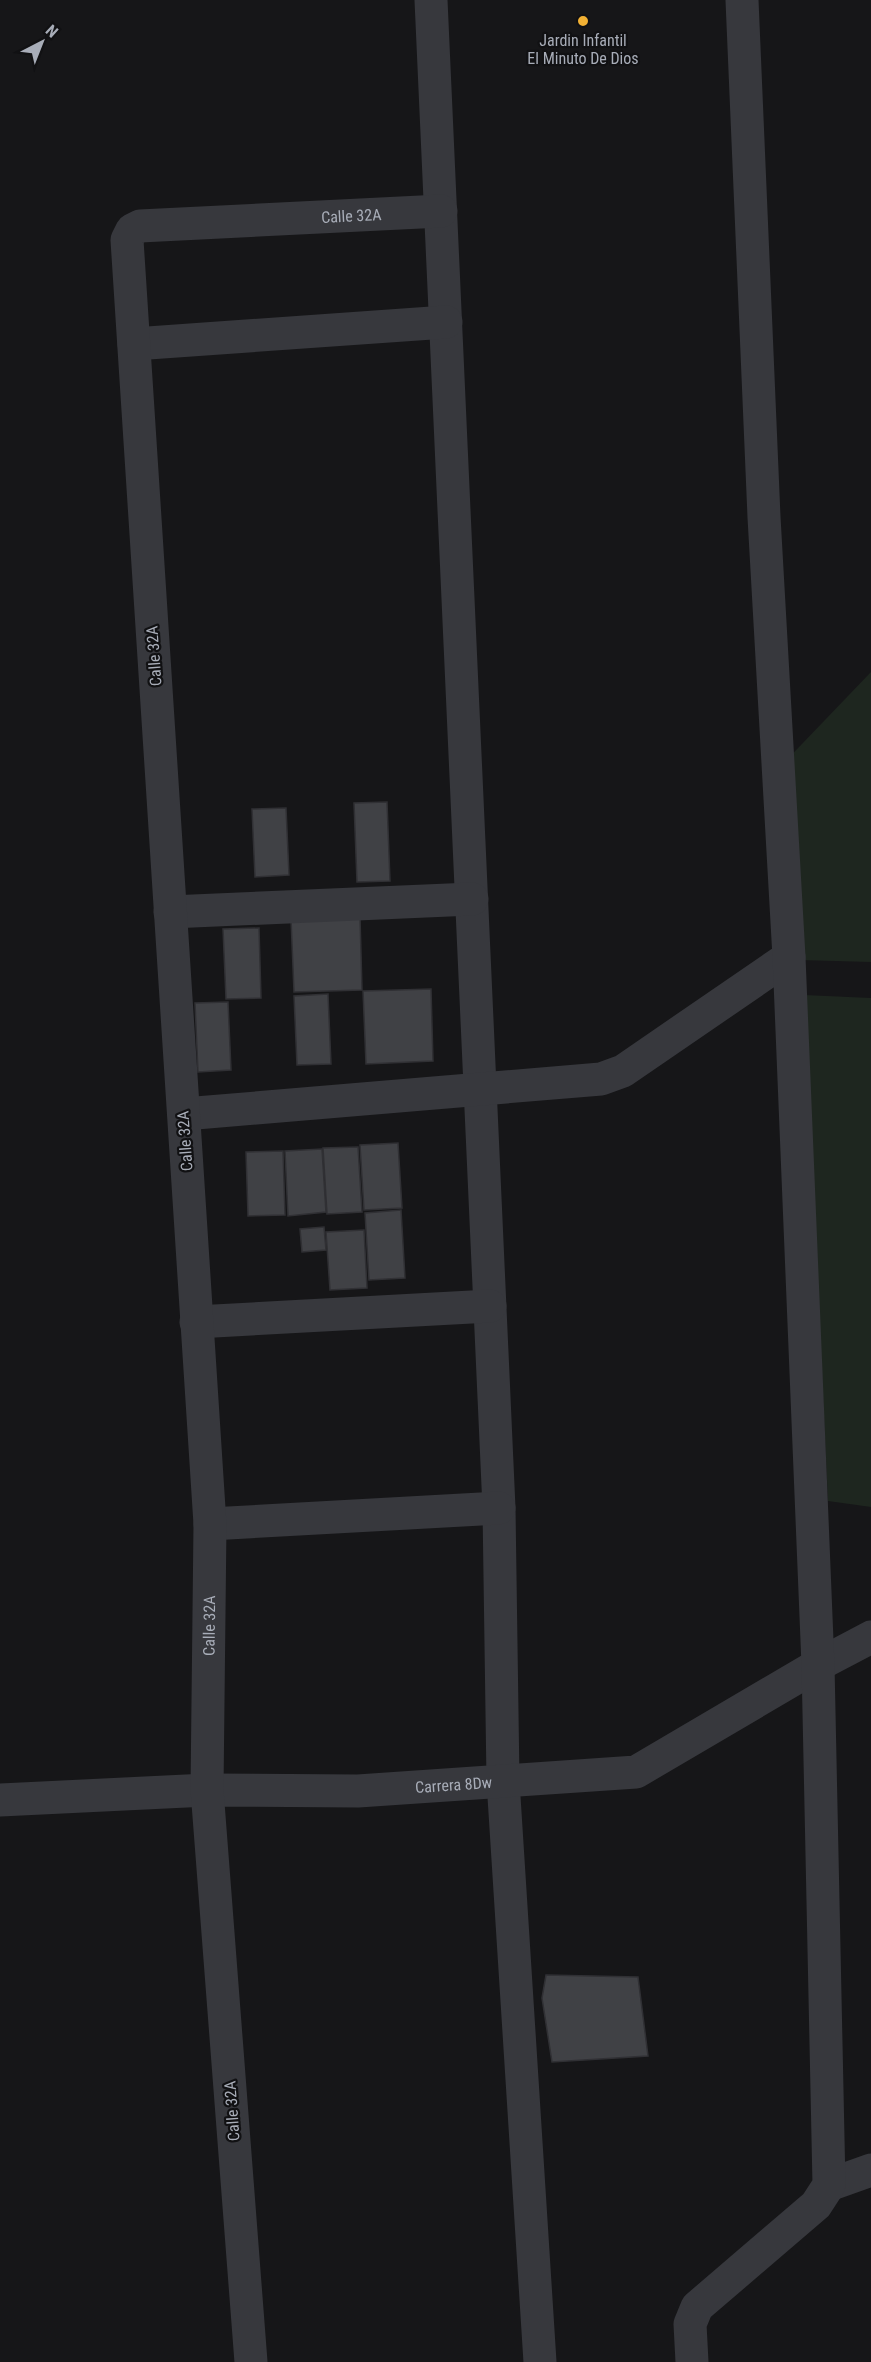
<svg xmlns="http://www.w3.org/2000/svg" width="871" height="2362" viewBox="0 0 871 2362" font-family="'Roboto Condensed',sans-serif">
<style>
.green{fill:#1e261f}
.building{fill:#404145;stroke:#303034;stroke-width:1.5}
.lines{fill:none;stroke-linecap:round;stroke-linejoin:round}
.minor{stroke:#37383d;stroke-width:33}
.poi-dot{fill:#f2b134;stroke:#111113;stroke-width:2}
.labels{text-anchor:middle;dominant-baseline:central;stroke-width:4.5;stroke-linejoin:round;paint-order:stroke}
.poi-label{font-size:16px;fill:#a8adb8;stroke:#111113}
.street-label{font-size:16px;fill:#a8adb8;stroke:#111113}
</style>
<rect width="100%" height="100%" fill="#161618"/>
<g class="green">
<polygon points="871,672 871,962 799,960 778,769"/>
<polygon points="804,995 871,998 871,1507 828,1501"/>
</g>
<g class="building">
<polygon points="387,802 390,881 357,882 354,803"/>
<polygon points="286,808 289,875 255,877 252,809"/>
<polygon points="360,917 362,990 294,992 291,919"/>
<polygon points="259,928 261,998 226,999 223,929"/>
<polygon points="431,989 433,1061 366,1064 363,991"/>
<polygon points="328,994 331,1064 297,1065 294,996"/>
<polygon points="228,1002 231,1070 198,1072 195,1003"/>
<polygon points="398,1143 402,1208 364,1210 360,1145"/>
<polygon points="358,1147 362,1212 327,1214 323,1148"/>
<polygon points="322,1149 326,1212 288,1216 285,1151"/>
<polygon points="283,1151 285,1215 248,1216 246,1152"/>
<polygon points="401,1210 405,1278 369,1280 365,1213"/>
<polygon points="324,1227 326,1250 302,1252 300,1229"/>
<polygon points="364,1230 367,1288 330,1290 326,1232"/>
<polygon points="546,1975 638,1977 648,2056 552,2062 542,1998"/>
</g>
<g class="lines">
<g class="minor">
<polyline points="431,0 499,1508 503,1781 540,2362"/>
<polyline points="134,344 446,322"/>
<polyline points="170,912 472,899"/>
<polyline points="184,1114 601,1079 623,1071 789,957"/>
<polyline points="196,1322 490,1306"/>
<polyline points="210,1524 499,1508"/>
<path id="s1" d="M0,1800L207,1790L358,1791L636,1772L818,1665L871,1637"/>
<polyline points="829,2185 871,2170"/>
<path id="s2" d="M251,2362L207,1790L210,1524L127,240L132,230L140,226L441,211"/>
<polyline points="692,2362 690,2324 697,2307 816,2205 829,2185 818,1665 789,957 764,517 742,0"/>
</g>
</g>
<circle class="poi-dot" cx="583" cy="21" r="6"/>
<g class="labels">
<g class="poi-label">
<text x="583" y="40">Jardin Infantil<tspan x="583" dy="18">El Minuto De Dios</tspan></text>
</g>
<g class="street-label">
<text stroke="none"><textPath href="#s2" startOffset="2358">Calle 32A</textPath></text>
<text transform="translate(154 656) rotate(-94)">Calle 32A</text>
<text transform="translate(185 1141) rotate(-94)">Calle 32A</text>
<text stroke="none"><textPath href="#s2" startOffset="738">Calle 32A</textPath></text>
<text stroke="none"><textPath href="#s1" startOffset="454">Carrera 8Dw</textPath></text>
<text transform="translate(232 2111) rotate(-94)">Calle 32A</text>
</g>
</g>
<g transform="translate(42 42) rotate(42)" stroke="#111113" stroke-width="4.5" paint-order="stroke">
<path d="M0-4.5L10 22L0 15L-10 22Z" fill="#a8adb8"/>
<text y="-9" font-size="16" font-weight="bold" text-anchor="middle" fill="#a8adb8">N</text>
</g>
</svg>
